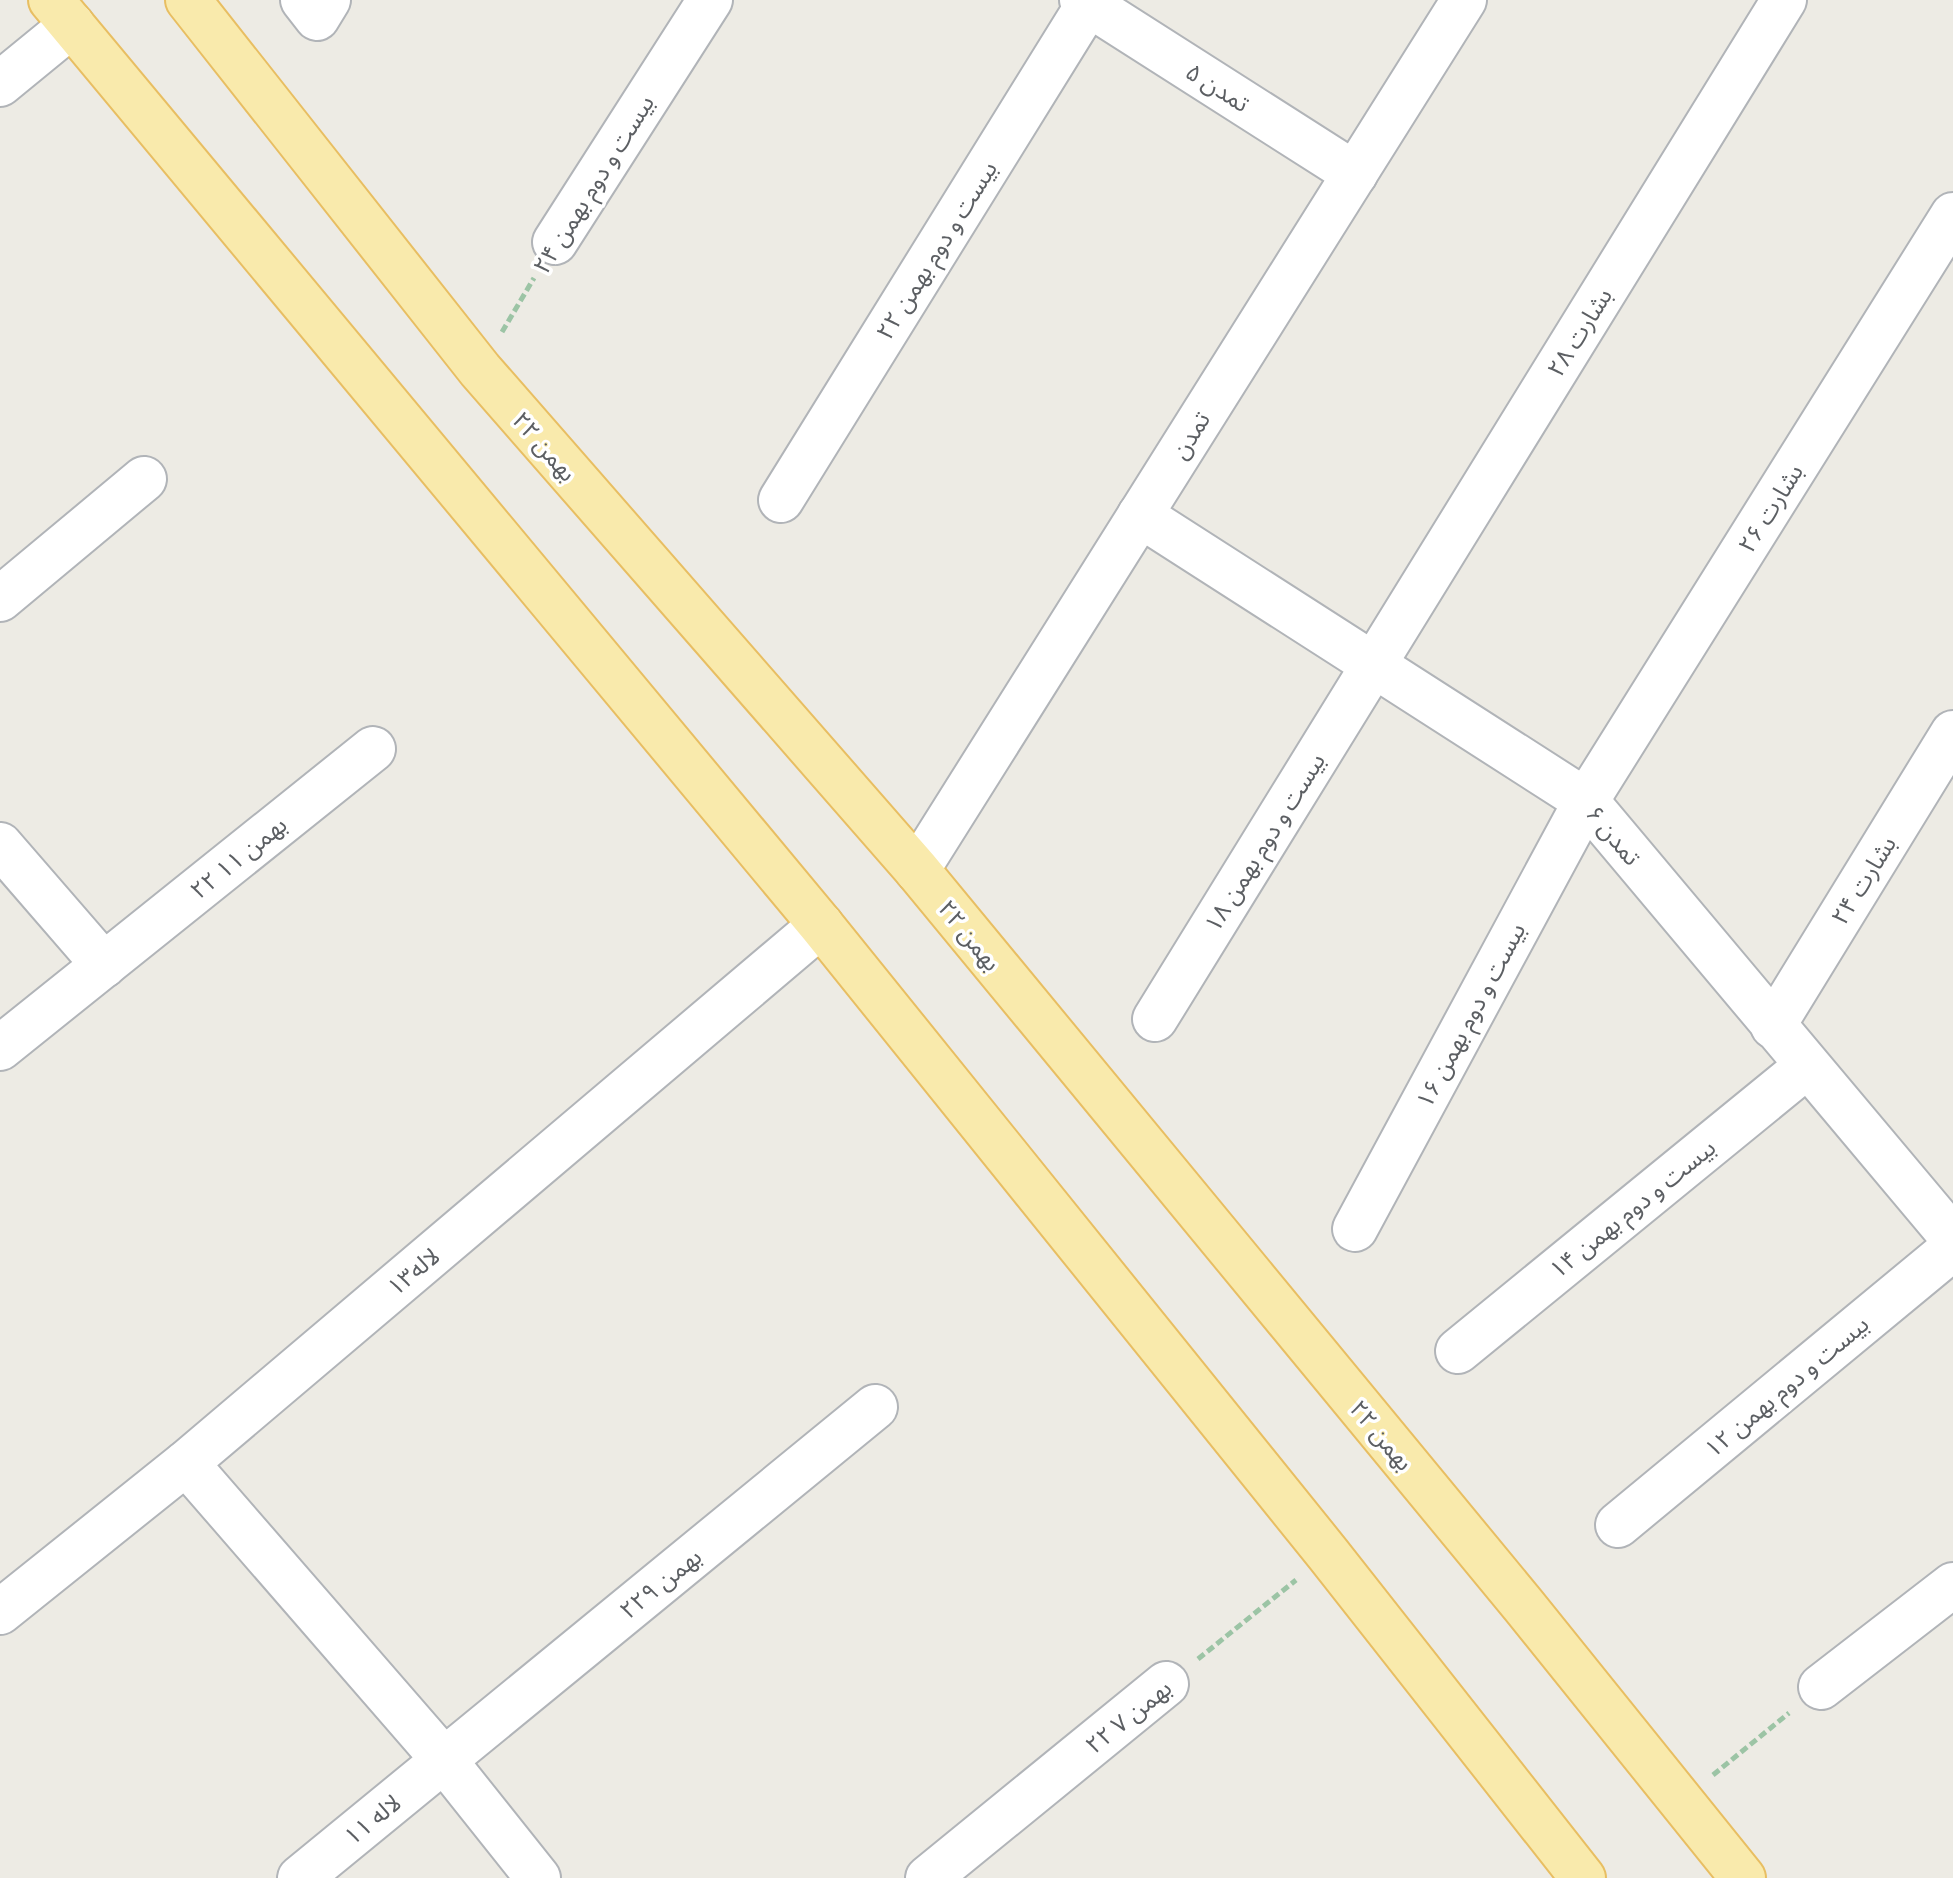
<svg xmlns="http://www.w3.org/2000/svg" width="1953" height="1878" viewBox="0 0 1953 1878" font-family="'Titillium Web','Noto Sans Arabic',sans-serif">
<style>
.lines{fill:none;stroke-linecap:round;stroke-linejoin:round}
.minor-casing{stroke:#b1b4b8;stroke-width:48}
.major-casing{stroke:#e8be62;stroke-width:48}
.path{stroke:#9cc4a5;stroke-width:5;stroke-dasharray:8 4;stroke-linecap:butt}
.minor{stroke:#fff;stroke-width:44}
.major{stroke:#f9eaac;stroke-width:44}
.labels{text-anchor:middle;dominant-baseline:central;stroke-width:7;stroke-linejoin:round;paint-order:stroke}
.street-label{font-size:24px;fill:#5c5f63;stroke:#fff}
</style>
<rect width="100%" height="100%" fill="#edebe4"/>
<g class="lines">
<defs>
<g id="minor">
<polyline points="303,0 317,18 328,0"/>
<polyline points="1082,0 1355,174"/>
<polyline points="0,84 72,25"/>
<polyline points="555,242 710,0"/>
<polyline points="781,500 1091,0"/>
<polyline points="1140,515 1586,801 1953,1238"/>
<polyline points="0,599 144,479"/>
<polyline points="0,845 104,965"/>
<polyline points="917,870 1464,0"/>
<polyline points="1155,1019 1784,0"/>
<polyline points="1773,1026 1953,733"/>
<polyline points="0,1048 373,749"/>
<polyline points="1355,1229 1586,801 1953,215"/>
<polyline points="1458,1351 1807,1066"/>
<polyline points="186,1463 444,1760 538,1878"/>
<polyline points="1618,1525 1953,1248"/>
<polyline points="0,1612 186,1463 821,925"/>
<polyline points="1821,1687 1953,1585"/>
<polyline points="300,1878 875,1407"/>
<polyline points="928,1878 1166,1684"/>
</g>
<g id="major">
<polyline points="51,0 821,925 1328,1554 1583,1878"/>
<polyline points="188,0 480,370 917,870 1524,1606 1743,1878"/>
</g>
</defs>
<use href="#minor" class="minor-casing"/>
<use href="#major" class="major-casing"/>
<g class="path">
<polyline points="502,332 534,278"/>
<polyline points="1198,1659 1296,1580"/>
<polyline points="1713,1775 1789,1713"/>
</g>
<use href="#minor" class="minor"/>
<use href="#major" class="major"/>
</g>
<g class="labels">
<g class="street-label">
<text transform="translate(1218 87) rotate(32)">تمدن ۵</text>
<text transform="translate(593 184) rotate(-58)">بیست و دوم بهمن ۲۴</text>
<text transform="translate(936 250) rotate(-58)">بیست و دوم بهمن ۲۲</text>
<text transform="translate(1579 332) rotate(-58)">بشارت ۲۸</text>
<text transform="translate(1190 435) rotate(-58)">تمدن</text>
<text transform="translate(545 446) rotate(49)">۲۲ بهمن</text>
<text transform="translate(1770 508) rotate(-58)">بشارت ۲۶</text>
<text transform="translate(1614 835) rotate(50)">تمدن ۶</text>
<text transform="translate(1264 842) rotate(-58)">بیست و دوم بهمن ۱۸</text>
<text transform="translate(238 857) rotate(-39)">۲۲ بهمن ۱۱</text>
<text transform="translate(1863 880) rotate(-58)">بشارت ۲۴</text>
<text transform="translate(970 935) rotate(51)">۲۲ بهمن</text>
<text transform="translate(1470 1015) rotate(-62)">بیست و دوم بهمن ۱۶</text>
<text transform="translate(1632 1208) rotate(-39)">بیست و دوم بهمن ۱۴</text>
<text transform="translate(413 1271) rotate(-40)">لاله۱۳</text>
<text transform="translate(1786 1386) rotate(-40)">بیست و دوم بهمن ۱۲</text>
<text transform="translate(1382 1435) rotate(50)">۲۲ بهمن</text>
<text transform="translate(660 1583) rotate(-39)">۲۲بهمن ۹</text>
<text transform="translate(1128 1716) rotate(-39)">۲۲ بهمن ۷</text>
<text transform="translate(372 1819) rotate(-39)">لاله ۱۱</text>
</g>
</g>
</svg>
